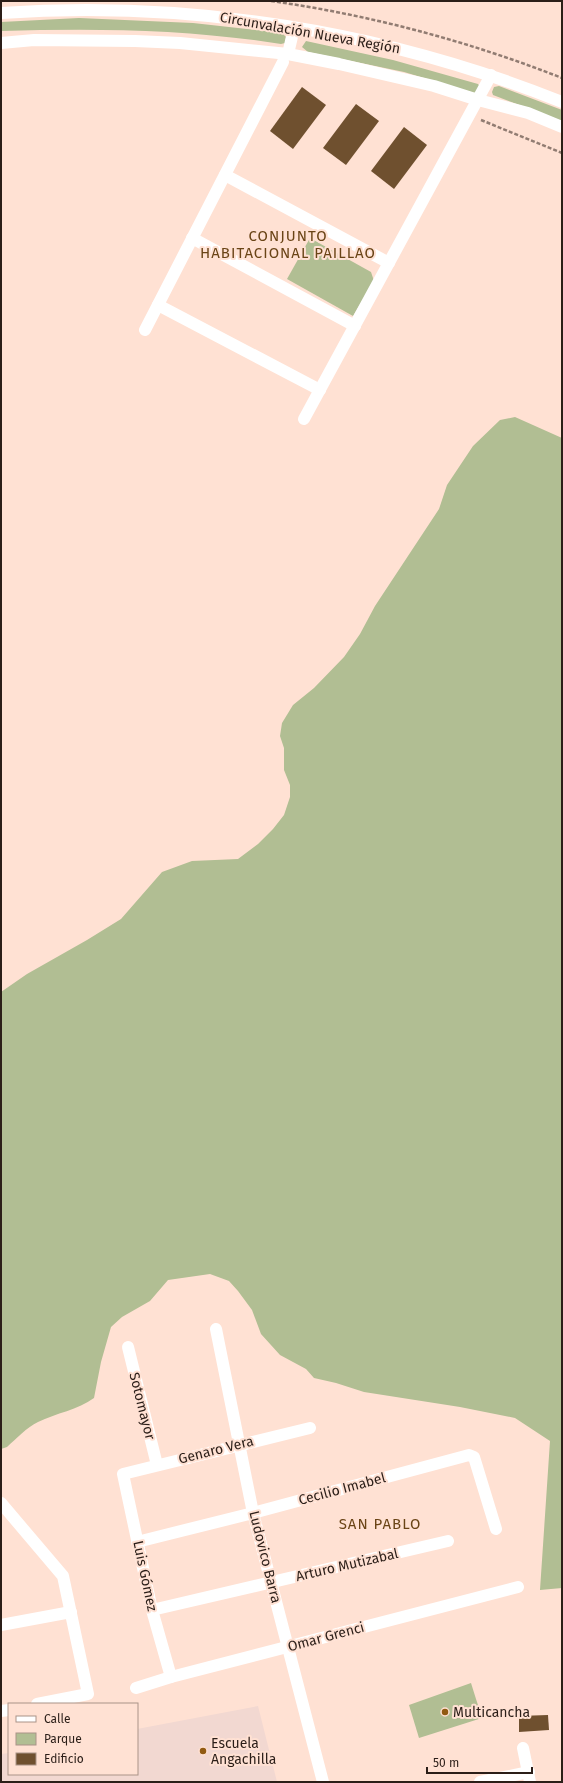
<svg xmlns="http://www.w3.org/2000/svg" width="563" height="1783" viewBox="0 0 563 1783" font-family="'Fira Sans',sans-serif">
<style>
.education{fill:#f2d8d1}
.green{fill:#b1be93}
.building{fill:#6f502f}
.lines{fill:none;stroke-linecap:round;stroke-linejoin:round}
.path{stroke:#917c72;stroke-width:2.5;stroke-dasharray:4 2;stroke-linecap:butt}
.minor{stroke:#fff;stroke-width:12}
.poi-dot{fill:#915a11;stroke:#ffe1d3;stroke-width:1.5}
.labels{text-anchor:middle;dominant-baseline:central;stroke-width:4;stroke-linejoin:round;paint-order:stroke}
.street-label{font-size:14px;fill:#2b1e18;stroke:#ffe1d3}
.poi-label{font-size:14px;fill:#2b1e18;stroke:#ffe1d3;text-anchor:start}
.neighbourhood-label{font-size:15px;letter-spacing:1px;fill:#6a4416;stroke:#ffe1d3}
</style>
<rect width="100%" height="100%" fill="#ffe1d3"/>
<polygon class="education" points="258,1706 277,1782 1,1782 1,1754 9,1753 9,1774 137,1774 137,1729"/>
<g class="green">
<path d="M79,18L193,23L282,33L286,37L285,43L281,44C188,29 95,28 1,31V22Z"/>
<polygon points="306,41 393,60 478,84 480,87 479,91 474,93 404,72 308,52 302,47"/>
<polygon points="499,86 562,110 562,121 493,95 492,92 494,87"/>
<polygon points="310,238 371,272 374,281 353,316 287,279"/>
<path d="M515,417L562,438V1588L540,1590L550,1441L515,1418L460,1407L364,1392L336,1383L314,1378L306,1369L280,1355L261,1334L252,1310L238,1291L229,1281L210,1274L168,1280L150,1301L122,1317L111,1327L101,1362L94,1398C78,1410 56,1413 38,1422C27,1427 16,1439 7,1447L1,1449V992L27,974L87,940L121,919L162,872L192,861L238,859L258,844L273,829L284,815L290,797V785L284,770V748L280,736L282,723L293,705L314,688L344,657L360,634L375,606L439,509L447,485L473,446L500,420Z"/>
<polygon points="471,1683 482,1718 419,1738 409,1705"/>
</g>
<g class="building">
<polygon points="302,87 326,105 293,149 270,131"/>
<polygon points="356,104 379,121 346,165 323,148"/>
<polygon points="404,127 427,145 394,189 371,171"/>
<polygon points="548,1715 549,1730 519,1732 519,1716"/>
</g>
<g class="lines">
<g class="path">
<path d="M271,1C370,15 468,41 562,78"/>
<polyline points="481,120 562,153"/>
</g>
<g class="minor">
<path d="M1,13C191,0 385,31 562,102"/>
<polyline points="1,43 34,40 135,41 180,43 288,54 339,64 434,86 478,100 528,113 562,127"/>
<polyline points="288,54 294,28"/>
<polyline points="225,175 389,263"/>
<polyline points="192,238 355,326"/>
<polyline points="158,305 320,390"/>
<polyline points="145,330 283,62"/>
<polyline points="304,419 491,75"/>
<polyline points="216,1329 253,1513 323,1782"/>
<polyline points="128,1347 157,1465"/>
<polyline points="1,1503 63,1576 88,1694 37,1704"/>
<polyline points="137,1542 253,1513 469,1455 474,1457 496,1529"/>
<polyline points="152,1610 448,1541"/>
<polyline points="1,1625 71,1612"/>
<polyline points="171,1677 152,1610 123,1474 310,1428"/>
<polyline points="136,1688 171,1677 518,1587"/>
<polyline points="1,1711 9,1710"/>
<polyline points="523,1748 530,1782"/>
<polyline points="480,1782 529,1772"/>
</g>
</g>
<g class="poi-dot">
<circle cx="445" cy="1712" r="4"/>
<circle cx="203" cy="1751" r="4"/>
</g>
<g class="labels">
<g class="street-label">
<text transform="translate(310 33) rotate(10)">Circunvalación Nueva Región</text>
<text transform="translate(142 1406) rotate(76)">Sotomayor</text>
<text transform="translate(216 1450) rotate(-14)">Genaro Vera</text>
<text transform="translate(342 1489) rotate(-15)">Cecilio Imabel</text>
<text transform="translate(265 1557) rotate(76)">Ludovico Barra</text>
<text transform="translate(347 1565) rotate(-13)">Arturo Mutizabal</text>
<text transform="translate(145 1576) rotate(78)">Luis Gómez</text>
<text transform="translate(326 1637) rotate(-15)">Omar Grenci</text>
</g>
<g class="poi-label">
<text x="453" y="1712">Multicancha</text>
<text x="211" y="1743">Escuela<tspan x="211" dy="16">Angachilla</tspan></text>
</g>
<g class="neighbourhood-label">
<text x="288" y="236">CONJUNTO<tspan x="288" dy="17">HABITACIONAL PAILLAO</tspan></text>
<text x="380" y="1524">SAN PABLO</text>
</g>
</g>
<rect width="563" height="1783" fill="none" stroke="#2b1e18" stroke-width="4"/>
<rect x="8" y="1703" width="130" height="72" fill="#ffe1d3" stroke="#aa9388"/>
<rect x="16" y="1716" width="20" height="6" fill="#ffffff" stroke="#aa9388"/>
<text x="44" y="1723" font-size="12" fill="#2b1e18">Calle</text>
<rect x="16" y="1733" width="20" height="12" fill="#b1be93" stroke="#aa9388"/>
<text x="44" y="1743" font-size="12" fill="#2b1e18">Parque</text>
<rect x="16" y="1753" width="20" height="12" fill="#6f502f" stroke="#aa9388"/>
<text x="44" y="1763" font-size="12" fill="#2b1e18">Edificio</text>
<path d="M427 1767v6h105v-6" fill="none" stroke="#2b1e18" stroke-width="2"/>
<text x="433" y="1767" font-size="12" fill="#2b1e18" stroke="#ffe1d3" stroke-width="3" paint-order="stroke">50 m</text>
</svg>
